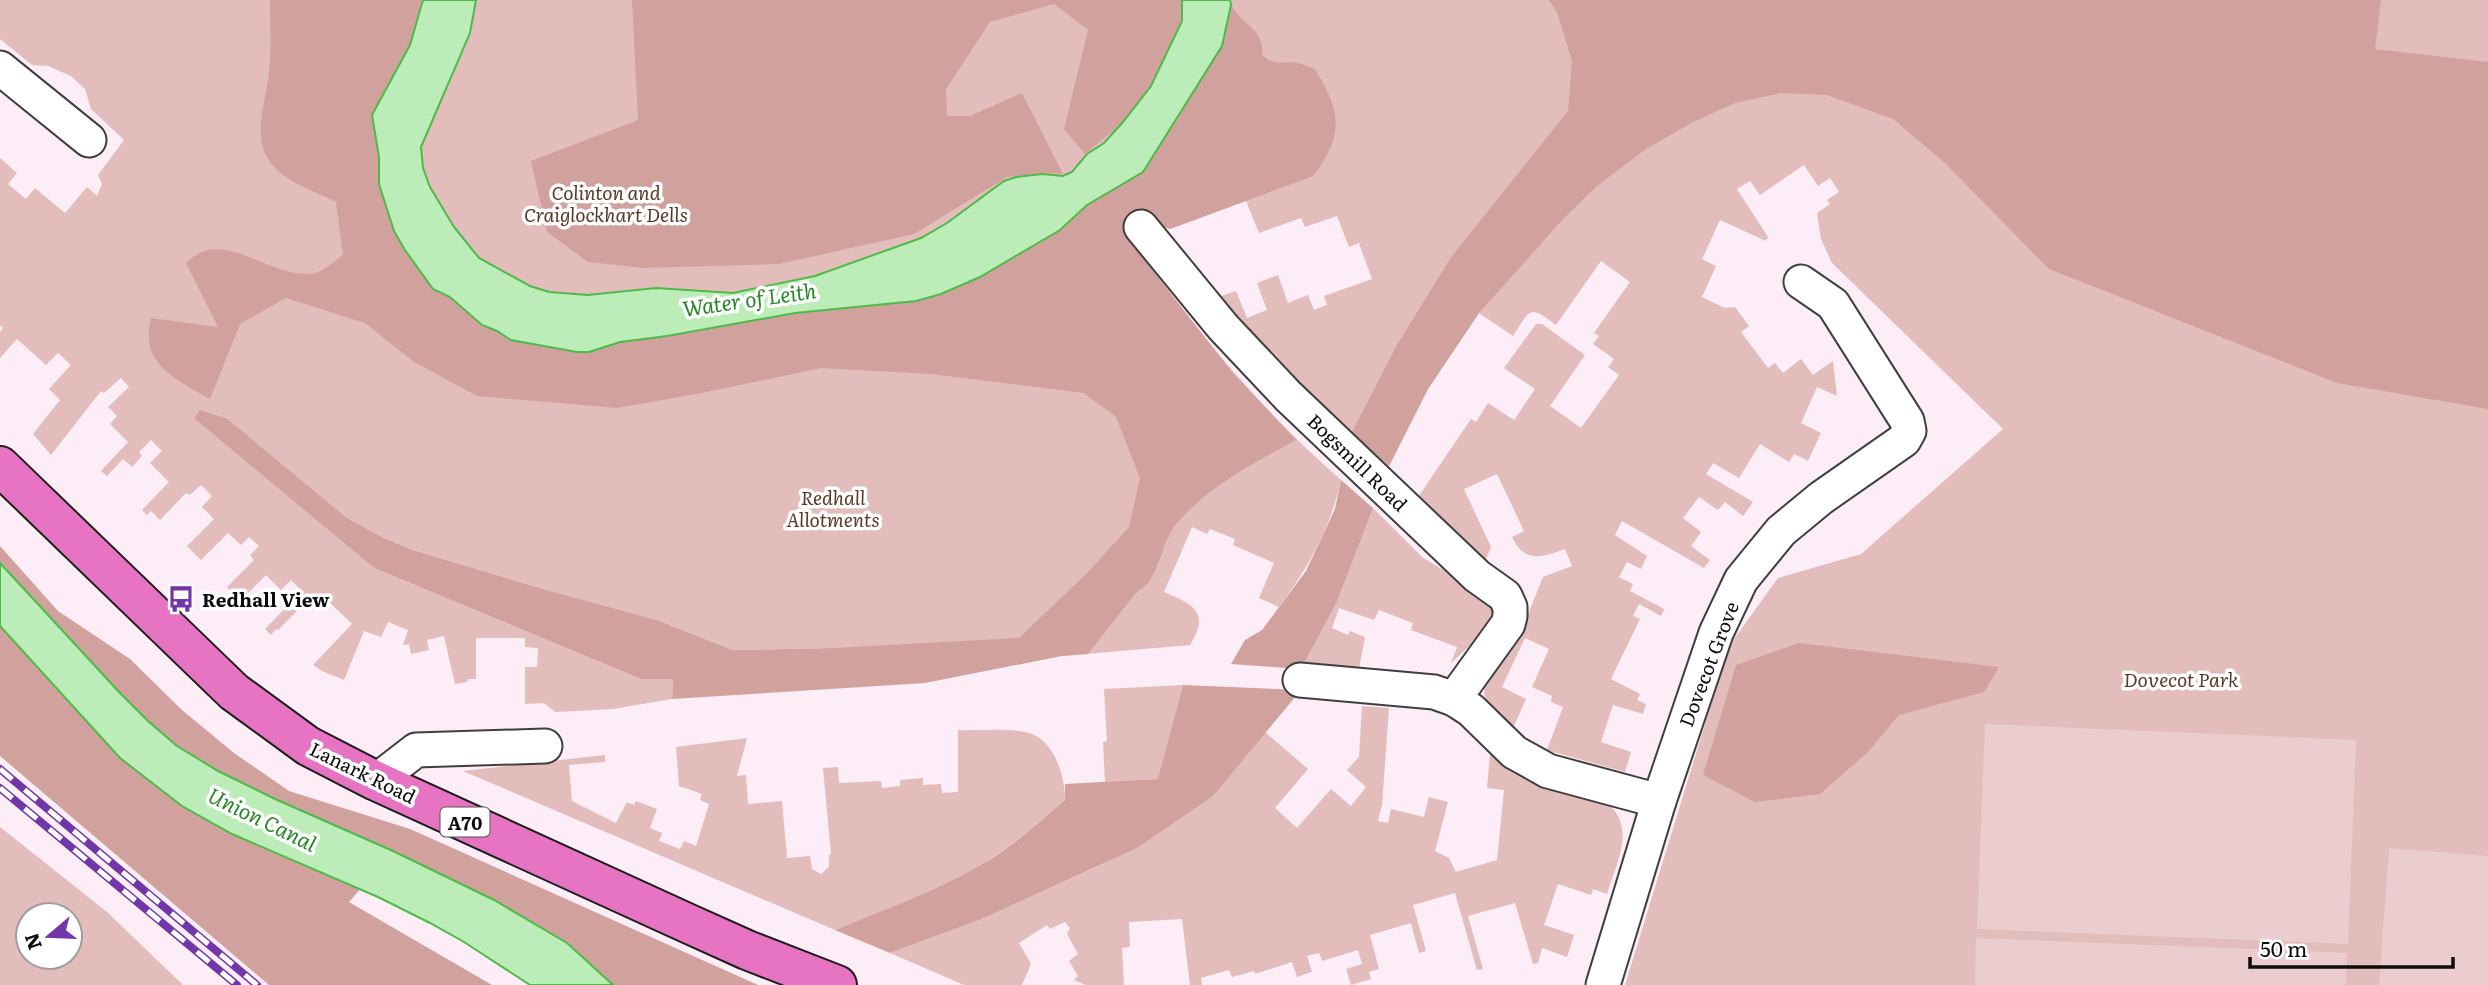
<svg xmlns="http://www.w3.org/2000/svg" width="2488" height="985" viewBox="0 0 2488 985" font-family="Literata,serif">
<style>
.green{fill:#e2bdbb;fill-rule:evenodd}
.forest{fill:#d1a29d}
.pitch{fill:#ebcccf}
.water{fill:#bcedb8;stroke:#4eba49;stroke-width:2}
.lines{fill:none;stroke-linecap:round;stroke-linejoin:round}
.street-casing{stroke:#3f3f3f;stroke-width:37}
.primary-casing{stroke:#1d1d1d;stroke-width:42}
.street{stroke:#fff;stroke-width:33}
.primary{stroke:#e674c2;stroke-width:38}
.rail-casing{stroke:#7137a8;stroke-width:8}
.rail{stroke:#fff;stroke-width:5;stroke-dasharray:16;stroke-linecap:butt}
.labels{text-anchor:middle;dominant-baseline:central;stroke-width:7;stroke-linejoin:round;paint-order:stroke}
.shield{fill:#fff;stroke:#555;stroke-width:2}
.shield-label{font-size:18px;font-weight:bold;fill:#0c0c0c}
.park-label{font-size:19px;font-style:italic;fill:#5a3825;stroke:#fff}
.street-label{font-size:19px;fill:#0c0c0c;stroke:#fff}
.poi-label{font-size:19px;font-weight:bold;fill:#0c0c0c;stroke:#fff;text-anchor:start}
.water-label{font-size:21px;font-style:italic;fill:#268625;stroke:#fff}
</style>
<rect width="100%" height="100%" fill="#fcedf7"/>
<g class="green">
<path d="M0,0H2488V985H1625L1729,646L1778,578L1861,554L2003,429L1832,263L1821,239L1817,213L1830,204L1827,200L1839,192L1830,178L1818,186L1804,165L1760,195L1750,181L1737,189L1768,237L1766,241L1720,220L1702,259L1716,266L1702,297L1725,308L1735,307L1749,326L1741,332L1768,368L1775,363L1783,373L1801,359L1813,375L1833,361L1837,396L1817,387L1801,423L1821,433L1808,461L1794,454L1789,462L1760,444L1739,478L1713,463L1706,474L1753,502L1743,516L1725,502L1718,510L1699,497L1683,518L1701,532L1691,546L1710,560L1704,568L1622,521L1615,535L1647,556L1641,569L1627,562L1619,577L1633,584L1630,591L1664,609L1661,616L1639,604L1633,616L1640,619L1611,679L1640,694L1637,700L1646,704L1643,714L1613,705L1601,742L1631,752L1625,772L1547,750L1563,707L1551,702L1552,696L1532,687L1549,649L1525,638L1502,687L1526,699L1514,726C1501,715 1484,707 1484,689L1518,624L1525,622L1543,577L1572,566L1565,549C1542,557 1525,564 1512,537L1524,531L1497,474L1464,489L1491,547L1482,569L1414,503L1471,419L1476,422L1488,403L1514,420L1535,389L1504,368L1536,324H1542L1585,355L1550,406L1581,428L1619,375L1608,367L1614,359L1593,344L1599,336L1594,333L1630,282L1601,261L1556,325C1528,304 1531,309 1513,336L1479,313L1428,389L1389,466L1351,434L1321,413L1216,298L1236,291L1247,318L1267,310L1257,283L1278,275L1288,303L1308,295L1314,310L1327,305L1324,296L1372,279L1359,243L1349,247L1337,216L1305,227L1301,218L1259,233L1246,201L1170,229L1155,224L1136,245L1140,254C1202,337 1263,412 1341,480C1330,529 1309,566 1279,607L1259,598L1274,563L1233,545L1235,539L1210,529L1207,534L1192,527L1164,592C1192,604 1211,611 1190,645L1062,656L985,671L833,648L733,650L657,620L540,588L413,550L386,539L347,518L228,419L194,417L374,568L641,679H673L672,699L613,709L555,712L544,703L525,704V667H537L538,648L525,647V638H476V679H468L467,682L455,684L444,636L427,640L429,650L411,654L409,644L403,645L408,630L388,622L381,637L364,631L344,680L322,671L313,665L352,624L325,598L314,610L306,602L278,630L276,629L271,635L265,629L302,591L291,580L281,590L266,575L238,603L230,595L232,592L227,587L254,560L250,555L259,546L249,537L241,545L228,533L201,560L187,546L214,519L202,507L212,496L201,485L190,495L186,493L160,520L151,511L147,515L142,510L169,482L150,463L162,451L151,440L139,452L142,456L132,467L123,459L107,476L101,471L128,442L110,424L117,416L108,407L129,387L121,378L104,393L101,391L51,455L33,434L60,400L49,389L71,365L58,353L46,365L17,339L0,358V332L3,328L0,325V158L17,173L8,184L26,199L35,188L65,213L87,187L97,196L102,184L98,175L124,140L91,109L85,89L71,76L48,66L32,65L0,39Z"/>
<polygon points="1373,508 1422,557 1490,599 1495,611 1493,624 1451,663 1457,647 1411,630 1413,623 1379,610 1374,620 1339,608 1332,628 1348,635 1350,631 1365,637 1359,669 1303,665 1337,602"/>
<polygon points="1183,685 1159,779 1105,782 1103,742 1107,741 1104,689"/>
<path d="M1362,706L1389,708L1382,805L1378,821L1388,823L1391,809L1424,817L1429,797L1448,802L1435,851L1449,858L1456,872L1497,860L1504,790L1487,788L1490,754C1516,786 1571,794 1610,806C1636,830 1615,866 1607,894L1593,889L1591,895L1558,884L1544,925L1574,935L1567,957L1542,948L1538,963L1533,964L1515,903L1468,916L1483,969L1477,970L1455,893L1413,905L1426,951L1419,953L1411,923L1370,935L1379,969L1369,972L1371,979L1351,985L1346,969L1362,964L1358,950L1322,961L1319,953L1307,956L1312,972L1297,977L1292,962L1255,974L1254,971L1232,977L1229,970L1201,978L1202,985H1190L1182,919L1129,922L1130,947L1122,948L1124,985H1086L1074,980L1078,976L1069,961L1078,954L1067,934L1070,928L1065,922L1050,929L1047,925L1019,943L1031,964L1022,985H964L890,953L982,919L1107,862L1212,796L1265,732L1308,769L1275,808L1297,828L1331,789L1351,806L1366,787L1347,770L1359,757Z"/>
<path d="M958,730C980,731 1004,728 1025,732C1054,737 1065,776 1065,800C1039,822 1013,845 984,863C937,891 885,909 835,930L463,771L605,755V762L569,765L572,801L616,823L627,802L634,805L636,801L657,809L650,828L662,833L659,841L680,849L684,841L696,846L709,804L700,800L702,794L679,786L676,747L747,738L737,776L746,775L748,804L782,801L787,858L810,856L812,869L821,874L829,867V855L831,854L823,768L838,767L839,783L881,781L882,788L900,786V780L923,778V785L941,784L942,793L958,792Z"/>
<path d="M0,827L107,912L183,985H0ZM28,915H70V957H28Z"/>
</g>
<g class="forest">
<path d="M270,0H423L422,10L410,45L372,115L379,157V184L394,231L405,250L433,289L450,297L482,325L497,331L511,340L589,352L620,342L667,336L795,313L916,301L941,294L980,277L1060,230L1087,205L1143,172L1222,46L1231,5C1242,25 1265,29 1262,55C1277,68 1282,60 1297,63C1303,64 1309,67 1315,69C1341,112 1345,134 1313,176L1170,229L1155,224L1136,245L1140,254L1232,372L1296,440C1254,463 1209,486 1178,522C1163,539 1162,562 1150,580C1146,586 1139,590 1134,595C1119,615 1103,634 1088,654L1061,656L925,683L672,699L673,679H641L374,568L194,418L200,410L228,419L347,518L386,539L413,550L540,588L657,620L733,650L833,648L1019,638L1087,573L1129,527L1140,478L1116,417L1084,393L930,374L821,368L702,393L617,408L477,396L414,362L365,323L286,298L240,324L210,399C176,379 139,365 151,318L218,327L186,263C224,224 272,282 315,273C324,271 335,260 343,255L336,202C316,192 291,184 275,168C248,141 267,102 269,70C272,47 270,23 270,0Z"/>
<polygon points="632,0 1181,0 1181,21 1151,86 1124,122 1085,154 1064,129 1088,30 1054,4 990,22 946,89 947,116 970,116 1022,93 1063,174 1043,173 1007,177 914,234 779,264 644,268 588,262 547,232 531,161 638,120"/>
<polygon points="1549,0 2381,0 2375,49 2488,62 2488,409 2337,383 2049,269 1946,164 1893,119 1827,95 1781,93 1735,103 1693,122 1646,149 1597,186 1563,219 1479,313 1428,389 1389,466 1351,434 1398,343 1452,256 1568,111 1572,61 1557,12"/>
<polygon points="1341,480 1373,508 1337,602 1301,669 1231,664 1245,640 1262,630 1306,571 1335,509"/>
<polygon points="0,546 58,611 130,659 182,710 234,753 289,791 410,829 758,985 613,985 567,943 494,900 393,851 349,902 492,985 269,985 0,756"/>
<polygon points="1799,643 1999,667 1984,692 1899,715 1868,752 1820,794 1755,802 1703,775 1736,665"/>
<path d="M1183,685L1301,690L1213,796L1137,848L982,919L890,953L835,930C885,909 937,891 984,863C1013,846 1039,822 1065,800V784L1158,779Z"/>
</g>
<g class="pitch">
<polygon points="1985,724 2356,740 2348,944 1977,929"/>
<polygon points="2389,848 2488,856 2488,985 2379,985"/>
<polygon points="1976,938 2347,953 2346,985 1975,985"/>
</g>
<g class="water">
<polygon points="423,0 476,0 470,33 421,147 423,168 430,187 454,227 479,258 530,286 549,292 588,295 656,288 733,293 815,276 921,238 947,223 1004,181 1016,177 1042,174 1063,176 1072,172 1087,154 1104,143 1123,122 1151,86 1182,21 1182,0 1230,0 1231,5 1222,46 1143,172 1087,205 1060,230 980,277 941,294 916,301 795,313 667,336 620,342 589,352 577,352 511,340 497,331 482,325 450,297 433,289 405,250 394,231 379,184 379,157 372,115 410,45"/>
<polygon points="0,563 120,693 148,721 177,746 218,771 275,799 393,851 494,900 567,943 613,985 530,985 464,942 430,923 378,897 232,834 182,806 120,758 0,626"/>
</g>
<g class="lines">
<defs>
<g id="street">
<polyline points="0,68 89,140"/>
<polyline points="1141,227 1223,327 1288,396 1477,576 1505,596 1510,607 1510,616 1508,624 1454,699"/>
<polyline points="1300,680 1434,692 1454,699 1471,710 1514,752 1548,771 1659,801"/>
<polyline points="376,781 416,750 545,746"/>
<polyline points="1603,985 1659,801 1716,633 1741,580 1781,531 1821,498 1904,440 1909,431 1907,421 1833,304 1801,282"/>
</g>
<polyline id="primary" points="0,466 234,692 308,746 376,781 687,923 747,950 837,985"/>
</defs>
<use href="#street" class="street-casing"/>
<use href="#primary" class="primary-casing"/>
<use href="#street" class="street"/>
<use href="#primary" class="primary"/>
<defs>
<g id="rail">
<polyline points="0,769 257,985"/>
<polyline points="0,788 237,985"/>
</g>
</defs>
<use href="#rail" class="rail-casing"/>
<use href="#rail" class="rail"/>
</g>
<defs>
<symbol id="bus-bare" viewBox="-9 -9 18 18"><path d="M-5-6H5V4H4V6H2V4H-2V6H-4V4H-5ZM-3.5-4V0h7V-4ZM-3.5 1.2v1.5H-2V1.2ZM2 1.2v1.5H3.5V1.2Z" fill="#7137a8" stroke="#fff" stroke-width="2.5" paint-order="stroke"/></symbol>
</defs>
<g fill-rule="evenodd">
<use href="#bus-bare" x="162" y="580" width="38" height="38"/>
</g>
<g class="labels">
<rect class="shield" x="440.5" y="807.5" width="49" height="29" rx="5"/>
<g class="shield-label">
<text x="465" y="822">A70</text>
</g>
<g class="park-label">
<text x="606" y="192">Colinton and<tspan x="606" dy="22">Craiglockhart Dells</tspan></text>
<text x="833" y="497">Redhall<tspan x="833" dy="22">Allotments</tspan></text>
<text x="2181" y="679">Dovecot Park</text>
</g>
<g class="street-label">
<text transform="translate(1358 462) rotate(44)">Bogsmill Road</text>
<text transform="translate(1708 664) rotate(-69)">Dovecot Grove</text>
<text transform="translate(363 772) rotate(26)">Lanark Road</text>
</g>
<g class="poi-label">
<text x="202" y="599">Redhall View</text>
</g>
<g class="water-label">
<text transform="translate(749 298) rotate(-8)">Water of Leith</text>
<text transform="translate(263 818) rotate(26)">Union Canal</text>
</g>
</g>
<g transform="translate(49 936) rotate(251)"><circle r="33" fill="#ffffff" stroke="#9e9e9e" stroke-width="2"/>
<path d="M0-5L12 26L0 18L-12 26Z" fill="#7137a8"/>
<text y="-10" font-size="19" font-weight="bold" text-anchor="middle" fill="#0c0c0c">N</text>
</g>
<path d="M2250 957v10h203v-10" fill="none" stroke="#0c0c0c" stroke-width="3.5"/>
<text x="2260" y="957" font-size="21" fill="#0c0c0c" stroke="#ffffff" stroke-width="5" paint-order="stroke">50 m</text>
</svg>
